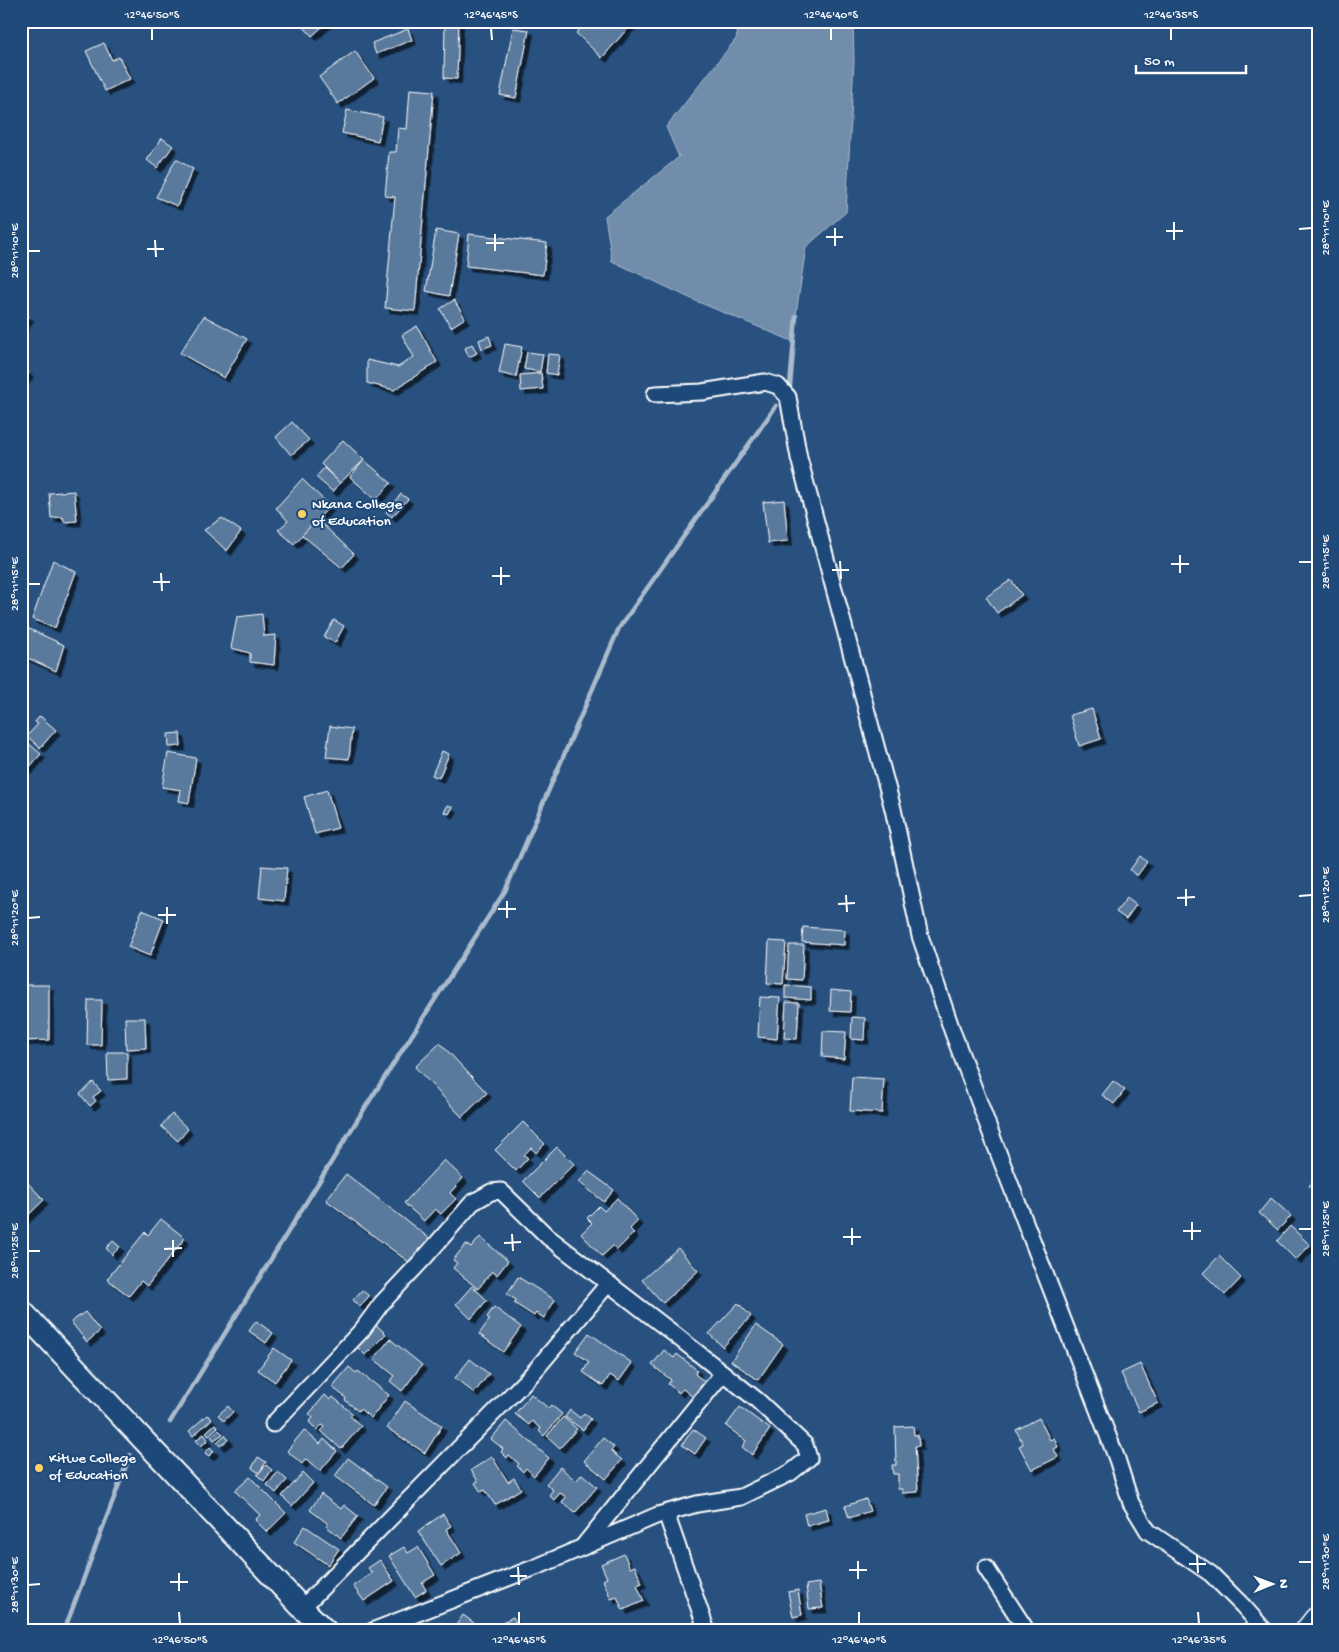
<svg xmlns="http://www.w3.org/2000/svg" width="1339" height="1652" viewBox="0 0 1339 1652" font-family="'Gochi Hand',sans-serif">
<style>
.water{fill:#718dab;stroke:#aabbcd}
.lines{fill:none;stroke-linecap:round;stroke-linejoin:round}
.stream{stroke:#aabbcd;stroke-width:4.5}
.building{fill:#5a7a9d;stroke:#fff;filter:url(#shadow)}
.street-casing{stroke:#fff;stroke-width:19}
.secondary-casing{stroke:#fff;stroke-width:25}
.highway-casing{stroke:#fff;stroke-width:31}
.street{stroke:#1f4a7a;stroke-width:15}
.secondary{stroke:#1f4a7a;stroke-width:21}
.highway{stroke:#1f4a7a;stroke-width:28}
.ticks{fill:none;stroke:#fff;stroke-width:2}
.poi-dot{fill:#ffd166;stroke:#1f4a7a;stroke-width:2}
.labels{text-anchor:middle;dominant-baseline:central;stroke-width:4;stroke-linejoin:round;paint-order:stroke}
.poi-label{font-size:15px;fill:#fff;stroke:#1f4a7a;text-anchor:start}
.neatline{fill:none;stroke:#fff;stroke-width:2}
.ticks-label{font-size:12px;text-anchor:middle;fill:#fff}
</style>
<defs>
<filter id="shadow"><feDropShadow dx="4.5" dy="4.5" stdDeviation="0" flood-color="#0009"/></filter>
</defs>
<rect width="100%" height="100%" fill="#28517f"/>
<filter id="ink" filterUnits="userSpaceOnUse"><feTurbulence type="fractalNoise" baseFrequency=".02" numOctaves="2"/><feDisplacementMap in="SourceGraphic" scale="10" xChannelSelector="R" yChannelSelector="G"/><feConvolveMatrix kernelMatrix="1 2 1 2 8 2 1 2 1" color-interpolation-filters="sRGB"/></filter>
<g filter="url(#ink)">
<polygon class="water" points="740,21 853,21 854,61 846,212 806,247 792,341 696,301 612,261 605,216 679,157 666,127 736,39"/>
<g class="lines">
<g class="stream">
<polyline points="790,386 796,316"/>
<polyline points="170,1422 361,1114 505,891 619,628 776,406"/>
<polyline points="64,1631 130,1455"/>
</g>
</g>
<g class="building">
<polygon points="305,21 329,21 312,36 301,24"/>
<polygon points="445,21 459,21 457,79 444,78"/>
<polygon points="588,21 634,21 602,58 576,33"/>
<polygon points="513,28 529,30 516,98 500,95"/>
<polygon points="408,29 412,40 376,54 372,43"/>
<polygon points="104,43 112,60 119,57 130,79 105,91 86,51"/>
<polygon points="355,51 374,78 338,104 319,77"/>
<polygon points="410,89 434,91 415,311 385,308 395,197 385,196 389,152 396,152 398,128 407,129"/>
<polygon points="347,110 383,117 378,141 342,133"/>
<polygon points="162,138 173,146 157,168 147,160"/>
<polygon points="176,159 193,169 177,206 156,197"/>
<polygon points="1313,193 1318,193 1318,214 1314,214"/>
<polygon points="436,230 459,234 449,296 426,291"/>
<polygon points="469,234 547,243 543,275 466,266"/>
<polygon points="454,300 465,318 451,327 440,309"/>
<polygon points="21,312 29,316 21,330"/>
<polygon points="204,316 247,339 224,378 180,353"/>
<polygon points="417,326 437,362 394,390 367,383 367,360 398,367 414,357 402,335"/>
<polygon points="489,336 492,345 482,349 479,340"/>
<polygon points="472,344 477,353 469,357 465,348"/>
<polygon points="505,344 522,347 516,377 499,373"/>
<polygon points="527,352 543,354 540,372 524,369"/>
<polygon points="548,354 560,355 557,375 546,373"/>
<polygon points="21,366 29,373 21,384"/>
<polygon points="541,373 543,389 521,391 520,375"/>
<polygon points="292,422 309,440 291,455 276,437"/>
<polygon points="343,440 364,460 340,483 321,464"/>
<polygon points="364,460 391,483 376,500 350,477"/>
<polygon points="324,468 340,483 333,492 316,477"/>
<polygon points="302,479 330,506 294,544 278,530 288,521 276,508"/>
<polygon points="74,491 77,521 64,522 63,517 51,518 49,493"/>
<polygon points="401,494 408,499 392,517 386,512"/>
<polygon points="784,500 788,541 768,543 763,502"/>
<polygon points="222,518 241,531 227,551 204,530"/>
<polygon points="317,519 354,554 342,568 302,535"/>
<polygon points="53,560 76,572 55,628 32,619"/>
<polygon points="1011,580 1022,595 997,613 986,597"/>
<polygon points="262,614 264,636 276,635 274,665 250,662 250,653 231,648 237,617"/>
<polygon points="334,620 344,626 335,643 324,637"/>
<polygon points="25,627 64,645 56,671 21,655 21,634"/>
<polygon points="1092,709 1101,739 1079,746 1070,715"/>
<polygon points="40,716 56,730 40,748 27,736 38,724 35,722"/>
<polygon points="330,726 352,729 349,759 326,757"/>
<polygon points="180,733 181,746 169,747 168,734"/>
<polygon points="21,737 41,754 27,770 21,765"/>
<polygon points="442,751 449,754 439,778 432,775"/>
<polygon points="168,753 196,758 189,803 179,801 181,790 162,787"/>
<polygon points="327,790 338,828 315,834 304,797"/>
<polygon points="448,805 453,807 449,814 444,812"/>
<polygon points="1140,856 1147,862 1137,876 1130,870"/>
<polygon points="262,866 287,868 284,901 259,898"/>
<polygon points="1127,898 1136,905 1126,919 1116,912"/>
<polygon points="142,910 164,919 150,956 128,947"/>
<polygon points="803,927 845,930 844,945 802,942"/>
<polygon points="769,941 786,942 783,984 767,983"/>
<polygon points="789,945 804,945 802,980 787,979"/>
<polygon points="22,985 49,985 49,1040 23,1041"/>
<polygon points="785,985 811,987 811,1000 785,998"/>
<polygon points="831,990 851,992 850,1012 830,1011"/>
<polygon points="760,997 780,998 777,1039 758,1037"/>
<polygon points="88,1000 102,1000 101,1045 87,1045"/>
<polygon points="786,1002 799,1003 797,1039 784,1038"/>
<polygon points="852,1017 865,1018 864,1040 851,1039"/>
<polygon points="125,1018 145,1018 146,1048 126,1049"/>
<polygon points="823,1031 846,1032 844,1059 822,1057"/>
<polygon points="440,1043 487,1093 462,1117 415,1067"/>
<polygon points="107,1052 127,1052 127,1079 108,1080"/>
<polygon points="852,1077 884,1079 882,1113 850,1111"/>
<polygon points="1113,1081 1125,1090 1114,1104 1102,1095"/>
<polygon points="93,1082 101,1091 93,1097 96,1101 90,1106 80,1094"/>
<polygon points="172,1114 188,1129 178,1141 161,1126"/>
<polygon points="523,1122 545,1144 536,1153 531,1148 524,1155 528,1158 516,1171 495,1150"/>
<polygon points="557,1147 574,1164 540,1198 523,1181"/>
<polygon points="444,1160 463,1178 450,1193 456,1199 441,1214 435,1209 424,1221 404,1203"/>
<polygon points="588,1171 614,1190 604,1202 579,1182"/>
<polygon points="346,1174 429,1238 410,1263 326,1200"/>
<polygon points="1318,1176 1318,1194 1309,1186"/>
<polygon points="26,1181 44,1200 21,1222 21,1185"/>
<polygon points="617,1198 638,1221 630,1229 634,1233 617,1250 613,1246 602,1256 581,1234 592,1223 587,1218 599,1206 604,1211"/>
<polygon points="1271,1198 1291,1216 1278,1230 1259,1213"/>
<polygon points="161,1219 185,1238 147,1286 141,1281 129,1296 107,1279 145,1232 148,1235"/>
<polygon points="1290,1226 1310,1245 1296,1260 1277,1241"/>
<polygon points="480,1237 508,1261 497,1275 492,1271 478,1289 453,1268 457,1263 453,1260 466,1244 471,1248"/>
<polygon points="113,1241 120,1247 112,1255 106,1248"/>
<polygon points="678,1248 698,1271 663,1303 642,1280"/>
<polygon points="1219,1256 1241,1278 1225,1295 1203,1273"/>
<polygon points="518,1277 555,1300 544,1318 536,1313 534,1316 514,1303 516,1300 507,1294"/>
<polygon points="472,1286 487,1300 471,1319 456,1304"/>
<polygon points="362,1290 369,1296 360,1307 353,1300"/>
<polygon points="738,1303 751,1316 723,1347 709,1334"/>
<polygon points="494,1307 521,1327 503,1352 479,1334 490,1319 487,1317"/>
<polygon points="85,1312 100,1331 87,1342 71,1322"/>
<polygon points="256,1321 273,1333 266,1343 249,1331"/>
<polygon points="375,1324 386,1334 365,1355 355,1345"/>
<polygon points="756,1325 783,1344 758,1380 731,1361"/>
<polygon points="589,1333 632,1363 619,1381 610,1375 603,1386 583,1372 589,1362 575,1352"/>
<polygon points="390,1339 422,1365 402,1391 390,1381 395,1376 374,1359"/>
<polygon points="274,1348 291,1360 275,1382 258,1370"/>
<polygon points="664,1350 674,1358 677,1354 697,1370 695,1374 705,1382 693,1397 683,1389 679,1393 668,1384 671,1380 652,1365"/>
<polygon points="470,1359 489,1374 474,1393 455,1378"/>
<polygon points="1140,1364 1158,1403 1139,1412 1121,1373"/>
<polygon points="349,1367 356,1373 358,1371 389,1395 371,1418 360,1409 358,1411 345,1400 346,1398 332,1387"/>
<polygon points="531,1394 548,1408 551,1405 562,1414 544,1436 539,1431 541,1429 532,1421 529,1425 515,1414"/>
<polygon points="325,1395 330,1400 333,1397 353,1414 350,1416 361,1426 341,1449 321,1431 325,1427 322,1425 317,1430 309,1422 313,1418 309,1414"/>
<polygon points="405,1401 442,1426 425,1453 387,1428"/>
<polygon points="228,1406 233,1412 224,1421 218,1415"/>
<polygon points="740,1407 770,1429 752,1455 742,1447 746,1441 726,1426"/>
<polygon points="570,1410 580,1418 584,1413 591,1419 583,1430 565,1417"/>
<polygon points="207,1415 212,1419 193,1436 189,1431"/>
<polygon points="563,1417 577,1429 560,1448 547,1436"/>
<polygon points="1039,1418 1050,1440 1054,1438 1058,1447 1054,1449 1058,1457 1032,1470 1019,1446 1023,1444 1016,1430"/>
<polygon points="506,1421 549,1458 534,1476 526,1468 523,1472 517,1466 519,1464 509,1455 507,1458 501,1452 503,1449 491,1439"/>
<polygon points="215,1424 218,1427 209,1435 206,1432"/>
<polygon points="913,1426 914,1435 918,1435 919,1446 915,1446 918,1492 902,1493 902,1489 898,1489 898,1474 893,1474 892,1465 896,1465 895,1427"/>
<polygon points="693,1429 706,1438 695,1454 682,1445"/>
<polygon points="219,1430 223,1434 214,1440 211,1436"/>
<polygon points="304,1430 320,1444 324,1439 337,1451 320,1471 306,1459 302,1464 287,1451"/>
<polygon points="204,1434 208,1440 201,1446 196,1440"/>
<polygon points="225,1435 228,1440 220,1446 217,1442"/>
<polygon points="603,1438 614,1447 611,1451 622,1460 606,1479 584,1461"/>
<polygon points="210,1447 214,1451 209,1456 205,1453"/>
<polygon points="258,1457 266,1462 259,1473 252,1468"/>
<polygon points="492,1457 508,1482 514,1478 521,1489 495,1505 485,1490 481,1492 475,1483 478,1481 471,1470"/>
<polygon points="348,1458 387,1487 374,1505 335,1476"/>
<polygon points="266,1465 272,1470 264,1481 257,1475"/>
<polygon points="560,1467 576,1481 582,1474 597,1487 575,1513 562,1502 566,1497 560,1493 554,1500 549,1495 553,1490 546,1484"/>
<polygon points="278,1472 287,1480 276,1493 267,1485"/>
<polygon points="303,1473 313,1483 292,1506 282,1496"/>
<polygon points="250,1477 286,1513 267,1532 255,1520 260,1515 235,1491"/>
<polygon points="321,1494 341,1509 344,1505 358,1516 341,1538 326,1526 328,1524 310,1510"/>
<polygon points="866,1499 870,1511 849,1518 845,1506"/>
<polygon points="826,1508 829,1520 807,1526 804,1514"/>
<polygon points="443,1514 451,1526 446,1529 461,1553 441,1566 418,1531"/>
<polygon points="305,1526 339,1549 328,1565 294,1542"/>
<polygon points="404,1547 408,1553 418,1547 435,1575 422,1583 426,1590 415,1597 389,1556"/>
<polygon points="624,1554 630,1568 635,1566 642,1583 637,1585 644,1601 623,1610 617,1597 611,1599 603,1580 607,1578 601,1564"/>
<polygon points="380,1560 394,1581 364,1601 353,1586 372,1573 368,1568"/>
<polygon points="819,1583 823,1608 809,1609 806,1585"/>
<polygon points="798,1590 802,1615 793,1617 788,1592"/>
<polygon points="463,1615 481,1628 484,1623 493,1629 492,1631 452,1631"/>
<polygon points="513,1617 520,1631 503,1631 500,1623"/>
</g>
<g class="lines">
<defs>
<g id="street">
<polyline points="655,394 702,392 765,382 778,386 788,397 799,458 893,809 920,936 953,1033 1001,1160 1117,1459 1131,1503 1148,1531 1211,1574 1243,1606 1265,1631"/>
<polyline points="273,1424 362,1330 381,1304 425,1257 472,1203 491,1192 501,1191 548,1237 669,1330 757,1400 805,1445 809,1458 790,1473 741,1497 697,1504 658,1515 541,1565 372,1631"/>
<polyline points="666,1513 707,1631"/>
<polyline points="584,1545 723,1373"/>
<polyline points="986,1568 1027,1631"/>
<polyline points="302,1608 533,1373 607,1285 611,1285"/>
</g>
<polyline id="secondary" points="21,1310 302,1608 326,1631"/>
<polyline id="highway" points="1310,1631 1318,1621"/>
</defs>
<use href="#street" class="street-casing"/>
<use href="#secondary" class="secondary-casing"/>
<use href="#highway" class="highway-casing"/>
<use href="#street" class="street"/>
<use href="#secondary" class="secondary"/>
<use href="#highway" class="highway"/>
</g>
</g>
<path class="ticks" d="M152,28V40M491,28L492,40M831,28V40M1171,28V40M1174,222V240M835,228V246M1299,229L1312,228M1166,231H1183M495,234V251M826,237H843M155,240L156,257M486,243H504M147,249H164M28,251H40M1180,555V573M840,561L841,579M1299,562H1312M1171,564H1189M501,567V585M832,570H849M161,573L162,591M492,576H510M153,582H170M28,584H40M1186,889V906M846,895L847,912M1299,896L1312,895M1177,898L1195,897M507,901V918M838,904L855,903M167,907V924M498,909H516M158,915H176M28,918L40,917M1192,1222V1240M852,1228V1245M1299,1229H1312M1183,1231H1201M512,1234L513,1251M843,1237H861M173,1240V1257M504,1243L521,1242M164,1249L182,1248M28,1251H40M1197,1555L1198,1573M858,1561V1579M1299,1562H1312M1189,1564H1206M518,1567L519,1585M849,1570H867M179,1573V1591M510,1576H527M170,1582H188M28,1585L40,1584M179,1612L180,1624M519,1612V1624M859,1612V1624M1198,1612L1199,1624"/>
<g class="poi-dot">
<circle cx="302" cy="514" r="5"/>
<circle cx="39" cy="1468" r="5"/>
</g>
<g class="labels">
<g class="poi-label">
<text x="312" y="505">Nkana College<tspan x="312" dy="17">of Education</tspan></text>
<text x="49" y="1459">Kitwe College<tspan x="49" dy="17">of Education</tspan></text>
</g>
</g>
<rect width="1339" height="1652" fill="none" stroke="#1f4a7a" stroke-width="55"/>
<g transform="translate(1272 1584) rotate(89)" stroke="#1f4a7a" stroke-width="4" paint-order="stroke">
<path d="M0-4L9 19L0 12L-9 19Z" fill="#ffffff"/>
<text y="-8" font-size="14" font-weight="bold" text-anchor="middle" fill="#ffffff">N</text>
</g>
<path d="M1136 65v8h110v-8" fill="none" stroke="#ffffff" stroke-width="2.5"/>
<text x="1144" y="65" font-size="15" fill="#ffffff" stroke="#1f4a7a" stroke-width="4" paint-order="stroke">50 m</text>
<rect x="28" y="28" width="1284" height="1596" class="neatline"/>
<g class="ticks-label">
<text x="152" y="18">12°46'50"S</text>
<text x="491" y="18">12°46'45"S</text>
<text x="831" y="18">12°46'40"S</text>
<text x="1171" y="18">12°46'35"S</text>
<text transform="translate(1325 228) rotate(-90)" y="4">28°11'10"E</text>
<text transform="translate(14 251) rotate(-90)" y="4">28°11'10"E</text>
<text transform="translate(1325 562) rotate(-90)" y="4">28°11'15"E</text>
<text transform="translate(14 584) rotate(-90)" y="4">28°11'15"E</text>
<text transform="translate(1325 895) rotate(-90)" y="4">28°11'20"E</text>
<text transform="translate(14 918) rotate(-90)" y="4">28°11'20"E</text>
<text transform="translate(1325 1229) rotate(-90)" y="4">28°11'25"E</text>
<text transform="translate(14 1251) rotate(-90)" y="4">28°11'25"E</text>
<text transform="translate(1325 1562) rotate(-90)" y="4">28°11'30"E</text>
<text transform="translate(14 1585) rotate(-90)" y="4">28°11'30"E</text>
<text x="180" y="1643">12°46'50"S</text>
<text x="519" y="1643">12°46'45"S</text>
<text x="859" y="1643">12°46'40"S</text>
<text x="1199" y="1643">12°46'35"S</text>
</g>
</svg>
